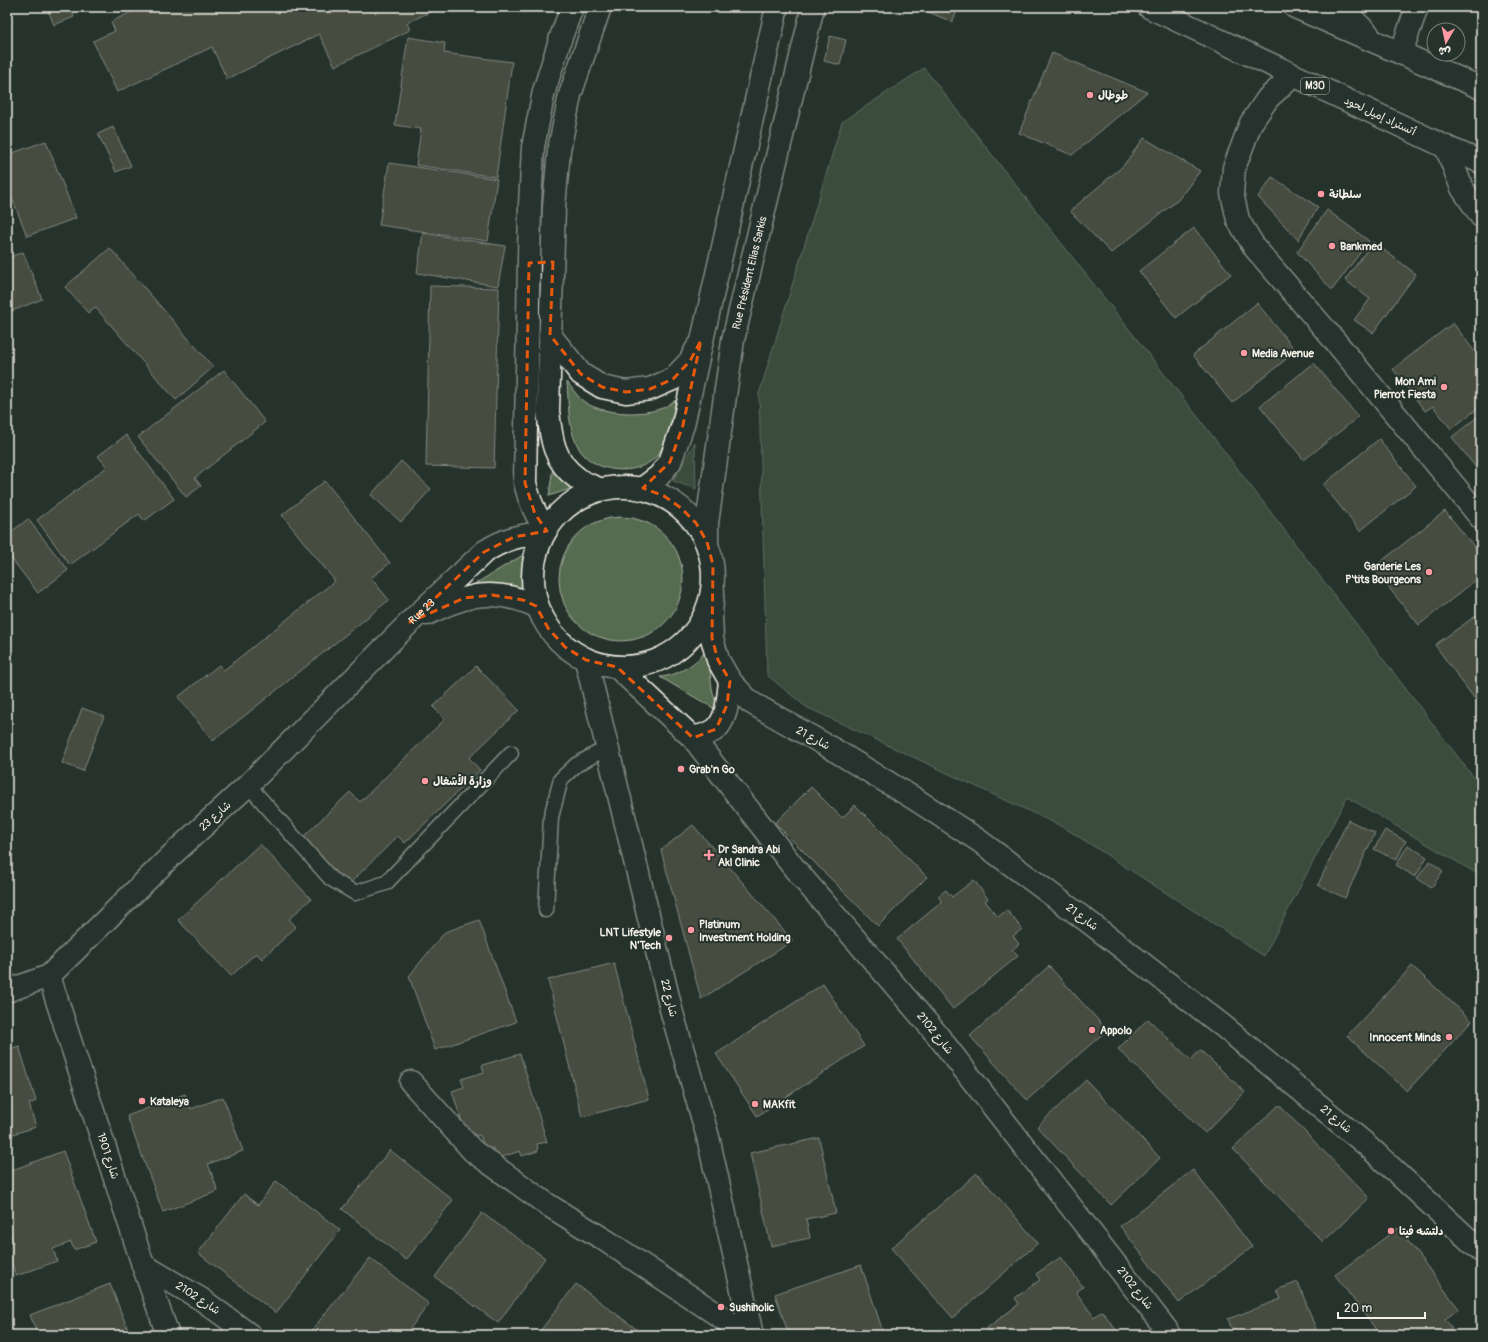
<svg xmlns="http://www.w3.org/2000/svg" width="1488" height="1342" viewBox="0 0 1488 1342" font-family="Pangolin,'Playpen Sans Arabic',sans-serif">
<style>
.green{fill:#566c51;stroke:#a5ae9c}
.building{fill:#6d6a56;stroke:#f4f1e8}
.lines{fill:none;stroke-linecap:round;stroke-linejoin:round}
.lane-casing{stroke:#f4f1e8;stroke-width:17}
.street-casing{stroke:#f4f1e8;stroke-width:25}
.secondary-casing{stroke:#f4f1e8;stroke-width:25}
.highway-casing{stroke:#f4f1e8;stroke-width:25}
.lane{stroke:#26332d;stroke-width:14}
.street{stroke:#26332d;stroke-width:22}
.secondary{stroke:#26332d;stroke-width:22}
.highway{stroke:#26332d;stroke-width:22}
.marked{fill:none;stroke:#e8590c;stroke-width:3;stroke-dasharray:8 5;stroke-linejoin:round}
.poi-dot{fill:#ff9aa2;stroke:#26332d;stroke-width:1.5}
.labels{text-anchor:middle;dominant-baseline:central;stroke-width:4;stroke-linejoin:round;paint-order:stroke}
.shield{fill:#26332d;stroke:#b6b8b0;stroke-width:1}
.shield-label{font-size:10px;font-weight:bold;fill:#f4f1e8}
.poi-label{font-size:11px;font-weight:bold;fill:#f4f1e8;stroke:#26332d;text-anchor:start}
.street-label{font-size:11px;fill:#f4f1e8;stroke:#26332d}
</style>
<rect width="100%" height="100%" fill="#26332d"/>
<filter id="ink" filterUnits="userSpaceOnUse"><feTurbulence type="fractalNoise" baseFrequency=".025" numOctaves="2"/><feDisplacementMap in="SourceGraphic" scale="8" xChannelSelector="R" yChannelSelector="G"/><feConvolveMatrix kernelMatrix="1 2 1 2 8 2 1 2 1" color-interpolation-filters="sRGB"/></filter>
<g filter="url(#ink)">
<g class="green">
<polygon points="924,68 1201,421 1481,787 1481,876 1347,797 1264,956 1065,828 806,707 767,675 759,394 842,122"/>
<path d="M567,382C573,389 578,398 586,403C605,415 645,416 665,407C669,405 672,402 676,400C672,415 667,446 656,457C636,477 595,473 580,450C567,429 569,405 567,382Z"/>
<polygon points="695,442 696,489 673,481"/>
<polygon points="554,459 576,487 549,496"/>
<circle cx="621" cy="579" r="62"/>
<polygon points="523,555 523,589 473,585"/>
<path d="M708,648C711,670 709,692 720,712L660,677C677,676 698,663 708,648Z"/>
</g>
<g class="building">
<polygon points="47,7 70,7 74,17 54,25"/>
<polygon points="141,7 440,7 407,23 410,30 335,66 319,34 227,79 212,47 117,92 93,41 115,31 111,22"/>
<polygon points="917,7 959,7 952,22"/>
<polygon points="830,36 846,40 840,65 824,61"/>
<polygon points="408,37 445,43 444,53 512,62 496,177 416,165 421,129 395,125"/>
<polygon points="1052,53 1147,92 1072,155 1019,133"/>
<polygon points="113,127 131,166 116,172 98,134"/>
<polygon points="1144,138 1200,171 1178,200 1111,253 1070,211 1123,166"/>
<polygon points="46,141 76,218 27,236 7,185 7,155"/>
<polygon points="389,163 497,179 488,241 379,225"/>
<polygon points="1272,177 1318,207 1298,240 1258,197"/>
<polygon points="1327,210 1369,241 1332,290 1297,252"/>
<polygon points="1194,228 1231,274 1176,318 1139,271"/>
<polygon points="423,233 505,246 498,286 417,273"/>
<polygon points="1373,242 1416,274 1373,333 1354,320 1370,299 1345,280"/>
<polygon points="110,248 213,367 176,400 95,307 88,313 65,287"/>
<polygon points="23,252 42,299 7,313 7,258"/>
<polygon points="430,286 499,288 494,468 426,466"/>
<polygon points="1257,303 1296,351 1232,403 1193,355"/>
<polygon points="1453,323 1481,360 1481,406 1451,429 1433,406 1425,411 1393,369"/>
<polygon points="1314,363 1358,417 1304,460 1260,406"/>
<polygon points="224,370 265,422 195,478 201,486 186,497 138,437"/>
<polygon points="1481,414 1481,474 1452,437"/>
<polygon points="126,435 174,499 144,521 139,514 70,565 37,520 107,467 98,456"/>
<polygon points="1379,439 1416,486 1360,531 1323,485"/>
<polygon points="401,461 431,489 401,522 371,495"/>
<polygon points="325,481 390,563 371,578 389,600 213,741 178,697 219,665 224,670 335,581 282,515"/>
<polygon points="1445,511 1481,555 1481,576 1419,625 1373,568"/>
<polygon points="28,519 68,570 38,593 7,553 7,535"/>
<polygon points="1481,612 1481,693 1474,698 1435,645"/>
<polygon points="476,666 519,710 469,758 480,770 405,843 398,836 348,885 302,838 350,792 360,802 445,719 433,707"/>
<polygon points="82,708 104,716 83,771 62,763"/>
<polygon points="811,787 842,818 855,805 927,877 878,926 775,823"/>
<polygon points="1348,820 1375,833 1345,898 1318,885"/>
<polygon points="693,825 793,941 701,999 661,850"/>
<polygon points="1385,830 1406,841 1396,860 1374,849"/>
<polygon points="260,844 311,899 289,919 296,927 262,959 256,953 231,976 178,920"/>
<polygon points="1408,845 1427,857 1415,877 1396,865"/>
<polygon points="1430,861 1443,871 1431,888 1417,878"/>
<polygon points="974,880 988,899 985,901 998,917 1007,910 1022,929 1013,936 1019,944 1012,950 1018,956 953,1009 897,939 942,902 938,896 946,890 952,897"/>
<polygon points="479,920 516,1022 435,1050 409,976 445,932"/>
<polygon points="614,963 649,1099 582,1117 548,980"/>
<polygon points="1049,966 1107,1030 1027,1100 970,1036"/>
<polygon points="1412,966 1472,1021 1407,1091 1347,1036"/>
<polygon points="823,984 864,1046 757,1116 716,1054"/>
<polygon points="1148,1019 1191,1060 1200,1050 1245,1092 1205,1133 1118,1049"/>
<polygon points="19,1046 36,1101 29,1104 36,1127 7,1136 7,1050"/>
<polygon points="520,1054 547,1142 537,1144 538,1151 522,1156 520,1151 496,1159 493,1148 485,1150 480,1135 467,1138 452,1091 464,1087 461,1079 484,1072 482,1065"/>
<polygon points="1086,1080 1160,1158 1111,1205 1037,1127"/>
<polygon points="185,1094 191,1109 223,1097 243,1151 208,1164 218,1191 163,1212 127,1116"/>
<polygon points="1279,1105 1369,1198 1323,1242 1233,1149"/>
<polygon points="819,1138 836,1213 806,1219 810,1238 771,1246 750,1153"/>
<polygon points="390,1150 453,1200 406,1260 342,1209"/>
<polygon points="63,1151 96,1242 74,1250 71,1242 53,1249 57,1261 16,1276 7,1251 7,1244 13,1242 7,1224 7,1172"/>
<polygon points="1193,1170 1252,1247 1179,1303 1120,1226"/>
<polygon points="977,1173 1038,1243 953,1318 891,1248"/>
<polygon points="276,1181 340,1230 276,1313 198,1253 244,1194 258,1205"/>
<polygon points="482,1213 545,1258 498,1323 435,1277"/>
<polygon points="1398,1228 1459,1309 1445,1319 1452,1328 1442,1335 1380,1335 1335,1275"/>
<polygon points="1061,1257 1083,1287 1076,1292 1094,1317 1102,1311 1120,1335 992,1335 987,1328 1019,1304 1015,1298 1040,1280 1036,1274"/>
<polygon points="370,1258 429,1304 405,1335 308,1335"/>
<polygon points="861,1265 884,1335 789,1335 775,1294"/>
<polygon points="1298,1282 1318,1335 1234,1335 1228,1319 1281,1299 1277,1290"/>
<polygon points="110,1284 130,1335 38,1335 30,1315"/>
<polygon points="576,1284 639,1331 636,1335 537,1335"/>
</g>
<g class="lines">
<defs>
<g id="lane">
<polyline points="248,785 331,879 355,893 386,883 511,753"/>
<polyline points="546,910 551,817 561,779 576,765 608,747"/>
</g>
<g id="street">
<polyline points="1401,53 1417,7"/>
<polyline points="1293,76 1268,98 1251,123 1234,168 1232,193 1238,220 1255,248 1335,341 1481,518"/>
<polyline points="586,660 672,1013 708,1137 752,1335"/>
<polyline points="617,667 693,738 795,869 935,1032 1166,1329 1169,1335"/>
<polyline points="411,1082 473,1151 548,1205 605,1240 748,1335"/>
<polyline points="143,1265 201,1299 250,1335"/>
</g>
<g id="secondary">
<polyline points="550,335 581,374 602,387 626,392 650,389 673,379 690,361 697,348"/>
<circle cx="623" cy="577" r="90"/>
<polyline points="643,488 659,476 670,462 683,425 777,7"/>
<path id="s1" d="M707,542V523L733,340L813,7"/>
<polyline points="713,590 711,614 712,638 718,660 730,681 750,702 831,748 915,799 978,840 1090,923 1223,1026 1368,1146 1481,1251"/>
<path d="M427,614C467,594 494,587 536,606"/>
<path d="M693,738C700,736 710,734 716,729C728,717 728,697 730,681"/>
<polyline points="49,976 143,1265 168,1335"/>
<path id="s2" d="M7,991L49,976L173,854L248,785L410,622L484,552C506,538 519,536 544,532"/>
</g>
<g id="highway">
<polyline points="1149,7 1446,147 1481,162"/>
<polyline points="1295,7 1481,88"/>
<polyline points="1341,7 1368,34"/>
<polyline points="1446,147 1462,188 1481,216"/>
<path d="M599,489C592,486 583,483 577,478C553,461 551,437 548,411L554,207L559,150L570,95L600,7"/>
<path d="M545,529C535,514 529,500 525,483L530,205L533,147L544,91L561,37L572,7"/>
</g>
</defs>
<use href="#lane" class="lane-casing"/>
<use href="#street" class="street-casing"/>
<use href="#secondary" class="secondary-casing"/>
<use href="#highway" class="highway-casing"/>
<use href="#lane" class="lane"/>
<use href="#street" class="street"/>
<use href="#secondary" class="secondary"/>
<use href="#highway" class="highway"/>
</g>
</g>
<path d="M0 0H1488V1342H0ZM553,262L550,335L581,374L602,387L626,392L650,389L673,379L690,361L701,340L683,425L670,462L643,488L664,496L681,508L696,523L707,542L713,565L712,638L718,660L730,681L727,705L716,729L693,738L617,667L586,660L565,647L548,628L536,606L523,600L492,595L464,598L410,622L484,552L514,537L547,531L535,514L525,483L529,263Z" fill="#26332d" fill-opacity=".55" fill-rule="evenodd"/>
<path class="marked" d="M553,262L550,335L581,374L602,387L626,392L650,389L673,379L690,361L701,340L683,425L670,462L643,488L664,496L681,508L696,523L707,542L713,565L712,638L718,660L730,681L727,705L716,729L693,738L617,667L586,660L565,647L548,628L536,606L523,600L492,595L464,598L410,622L484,552L514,537L547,531L535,514L525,483L529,263Z"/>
<g class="poi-dot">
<circle cx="1090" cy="95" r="4"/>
<circle cx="1321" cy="194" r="4"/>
<circle cx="1332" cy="246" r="4"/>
<circle cx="1244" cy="353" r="4"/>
<circle cx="1444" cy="387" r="4"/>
<circle cx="1429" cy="572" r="4"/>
<circle cx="681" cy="769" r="4"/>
<circle cx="425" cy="781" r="4"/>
<path d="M707 849h4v4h4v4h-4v4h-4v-4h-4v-4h4z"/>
<circle cx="691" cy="930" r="4"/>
<circle cx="669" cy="938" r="4"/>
<circle cx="1092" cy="1030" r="4"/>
<circle cx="1449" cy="1037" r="4"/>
<circle cx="142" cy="1101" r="4"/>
<circle cx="755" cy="1104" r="4"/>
<circle cx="1391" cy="1231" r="4"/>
<circle cx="721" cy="1307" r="4"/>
</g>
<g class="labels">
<rect class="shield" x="1301" y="78" width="28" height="16" rx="3"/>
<g class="shield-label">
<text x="1315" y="86">M30</text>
</g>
<g class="poi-label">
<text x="1098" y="95">طوطال</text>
<text x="1329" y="194">سلطانة</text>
<text x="1340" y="246">Bankmed</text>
<text x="1252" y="353">Media Avenue</text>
<text x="1436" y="381" text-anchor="end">Mon Ami<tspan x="1436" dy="13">Pierrot Fiesta</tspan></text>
<text x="1421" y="566" text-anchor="end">Garderie Les<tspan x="1421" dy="13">P'tits Bourgeons</tspan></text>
<text x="689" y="769">Grab'n Go</text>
<text x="433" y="781">وزارة الأشغال</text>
<text x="718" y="849">Dr Sandra Abi<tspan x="718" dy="13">Akl Clinic</tspan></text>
<text x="699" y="924">Platinum<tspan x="699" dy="13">Investment Holding</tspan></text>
<text x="661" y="932" text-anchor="end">LNT Lifestyle<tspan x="661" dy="13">N'Tech</tspan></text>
<text x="1100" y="1030">Appolo</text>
<text x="1441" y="1037" text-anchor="end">Innocent Minds</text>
<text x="150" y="1101">Kataleya</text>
<text x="763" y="1104">MAKfit</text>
<text x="1399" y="1231">دلتشه فيتا</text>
<text x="729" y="1307">Sushiholic</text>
</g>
<g class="street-label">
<text transform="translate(1380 116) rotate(25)">أتستراد إميل لحود</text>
<text stroke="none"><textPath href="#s1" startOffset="273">Rue Président Elias Sarkis</textPath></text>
<text stroke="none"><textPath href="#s2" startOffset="566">Rue 23</textPath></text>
<text transform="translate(813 738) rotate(29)">شارع 21</text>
<text transform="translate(215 816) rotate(-42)">شارع 23</text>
<text transform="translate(1082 917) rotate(37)">شارع 21</text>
<text transform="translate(669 998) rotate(76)">شارع 22</text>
<text transform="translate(935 1033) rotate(51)">شارع 2102</text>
<text transform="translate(1336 1119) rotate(40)">شارع 21</text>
<text transform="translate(108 1156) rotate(72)">شارع 1901</text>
<text transform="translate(1135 1288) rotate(52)">شارع 2102</text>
<text transform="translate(198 1298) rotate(33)">شارع 2102</text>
</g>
</g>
<rect width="1488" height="1342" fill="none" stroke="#26332d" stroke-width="24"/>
<rect x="12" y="12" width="1464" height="1318" fill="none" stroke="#f4f1e8" stroke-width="1.5" filter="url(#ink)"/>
<g transform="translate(1446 42) rotate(189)"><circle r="19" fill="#26332d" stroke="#787f78"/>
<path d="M0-3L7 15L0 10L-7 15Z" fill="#ff9aa2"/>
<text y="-6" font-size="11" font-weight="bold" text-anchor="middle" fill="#f4f1e8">ش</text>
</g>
<path d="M1338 1312v6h87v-6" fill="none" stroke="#f4f1e8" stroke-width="2"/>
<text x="1344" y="1312" font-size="12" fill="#f4f1e8" stroke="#26332d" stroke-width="3" paint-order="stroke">20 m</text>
</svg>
